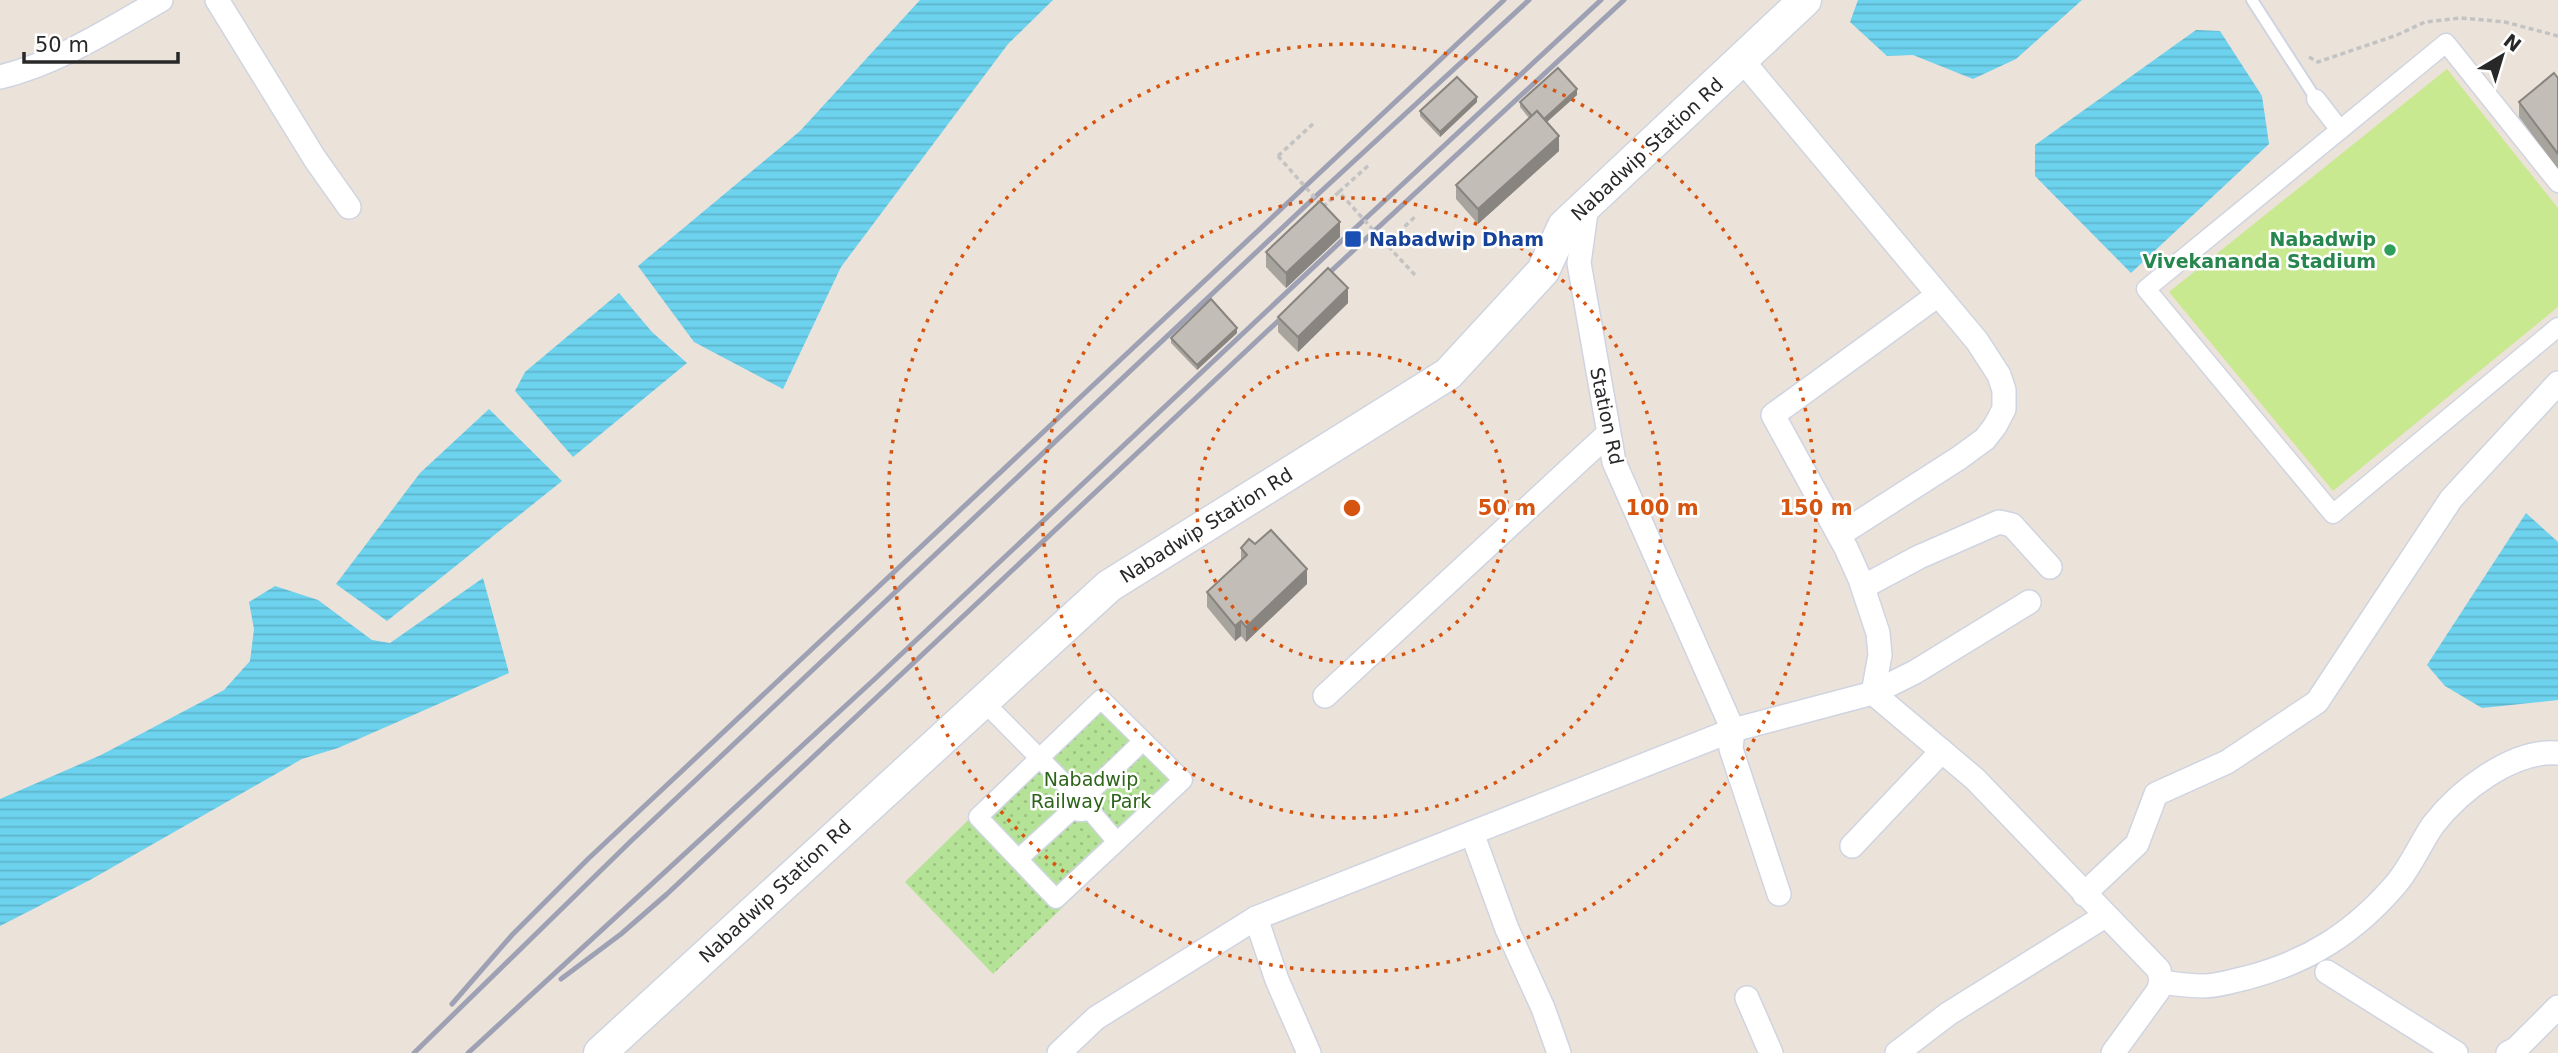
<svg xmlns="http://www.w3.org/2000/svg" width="2558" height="1053" viewBox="0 0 2558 1053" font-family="'DejaVu Sans',sans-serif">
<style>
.park{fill:url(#park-dots)}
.pitch{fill:#c9e991}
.water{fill:url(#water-rules)}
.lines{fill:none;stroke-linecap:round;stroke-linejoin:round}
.service-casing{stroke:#cfd4e1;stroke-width:14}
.pedestrian-casing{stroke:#cfd4e1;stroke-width:21}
.minor-casing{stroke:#cfd4e1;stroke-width:26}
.secondary-casing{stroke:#cfd4e1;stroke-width:35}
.path{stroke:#c3c3c3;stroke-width:3.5;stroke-dasharray:5 3.5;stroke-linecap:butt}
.service{stroke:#fff;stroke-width:10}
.pedestrian{stroke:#fff;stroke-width:18}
.minor{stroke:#fff;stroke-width:23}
.secondary{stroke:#fff;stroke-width:32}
.rail{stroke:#9da1b3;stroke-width:5}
.path-bridge{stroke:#c3c3c3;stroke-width:3.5;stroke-dasharray:5 3.5;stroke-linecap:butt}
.wall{fill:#a7a39d}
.shaded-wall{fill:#88847f}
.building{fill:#c2bdb6;stroke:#88847f;stroke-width:2}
.ring{fill:none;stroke:#d5540f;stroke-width:3.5;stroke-dasharray:3.5 7}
.transit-dot{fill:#1a4fb4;stroke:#fff;stroke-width:2.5}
.leisure-dot{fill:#2e9e5b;stroke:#fff;stroke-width:2.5}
.labels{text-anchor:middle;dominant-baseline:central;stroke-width:5;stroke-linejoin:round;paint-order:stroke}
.street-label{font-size:19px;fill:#282828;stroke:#fff}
.transit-label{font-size:19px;font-weight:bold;fill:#164399;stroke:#fff;text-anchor:start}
.leisure-label{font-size:19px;font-weight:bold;fill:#27864d;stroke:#fff;text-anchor:end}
.park-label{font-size:19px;fill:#2d641a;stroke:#fff}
.centre{fill:#d5540f;stroke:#fff;stroke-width:3.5}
.ring-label{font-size:21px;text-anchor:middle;font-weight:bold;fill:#d5540f;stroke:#fff;stroke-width:5;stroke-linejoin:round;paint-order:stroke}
</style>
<defs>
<pattern id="park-dots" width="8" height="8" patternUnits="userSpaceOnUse" patternTransform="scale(1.75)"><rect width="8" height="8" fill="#b4e296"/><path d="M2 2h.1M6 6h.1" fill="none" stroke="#9bc281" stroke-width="1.8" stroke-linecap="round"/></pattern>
<pattern id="water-rules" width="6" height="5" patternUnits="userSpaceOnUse" patternTransform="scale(1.75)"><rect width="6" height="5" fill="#6cd2ed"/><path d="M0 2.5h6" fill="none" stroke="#5eb4cb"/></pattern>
</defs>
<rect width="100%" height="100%" fill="#ebe2da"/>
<polygon class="park" points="1101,690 1193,782 993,974 905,882"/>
<polygon class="pitch" points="2447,69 2558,208 2558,307 2333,491 2169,292"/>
<g class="water">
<polygon points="920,0 1053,0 1008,44 841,267 783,389 694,342 638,266 800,131"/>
<polygon points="1858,0 2082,0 2016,59 1973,79 1913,55 1887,56 1850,22"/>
<polygon points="2196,30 2220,31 2262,96 2269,144 2131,273 2035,176 2035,145"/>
<polygon points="619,293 652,332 687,363 573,457 515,391 525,372"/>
<polygon points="489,409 562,481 387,621 336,584 420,473"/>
<polygon points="2526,513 2558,542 2558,700 2482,708 2445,686 2427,665"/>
<polygon points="483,578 509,673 338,748 302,759 90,880 0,926 0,799 101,755 224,690 250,661 254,629 249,602 275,586 318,600 372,640 390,643"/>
</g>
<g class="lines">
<defs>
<polyline id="service" points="2252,0 2316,99"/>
<g id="pedestrian">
<polyline points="2316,99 2340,130"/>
<polyline points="2558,183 2446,43 2146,289 2333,514 2558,327"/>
<polygon points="1101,699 1183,780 1056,899 978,817"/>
<polyline points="983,701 1074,793"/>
<circle cx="1081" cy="801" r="11"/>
<polyline points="1089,793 1143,741"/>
<polyline points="1089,809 1117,842"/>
<polyline points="1018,859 1073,809"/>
</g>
<g id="minor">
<polyline points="217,0 315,159 349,207"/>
<polyline points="1742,60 1977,341 1999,375 2004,390 2004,409 1995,426 1985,439 1959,458 1839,535"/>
<path d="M0,77C58,63 110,29 161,0"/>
<polyline points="1587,205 1579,263 1614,462 1733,730"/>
<polyline points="1863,587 1919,557 1999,522 2012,525 2050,567"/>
<polyline points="1873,693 1880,655 1878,633 1860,579 1846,548 1773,415 1938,295"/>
<polyline points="1873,693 1915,672 2029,602"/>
<polyline points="1325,696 1608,434"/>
<polyline points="1733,730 1731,749 1779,894"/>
<polyline points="1472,833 1507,929 1543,1008 1559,1053"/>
<polyline points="1852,846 1942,751"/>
<polyline points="2084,894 2137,844 2156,794 2227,762 2317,702 2451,499 2558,383"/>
<polyline points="1256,918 1277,980 1309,1053"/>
<polyline points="2327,972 2456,1053"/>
<path d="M2161,982C2175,984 2189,986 2204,986C2218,986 2232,981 2246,978C2308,962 2354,933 2396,884C2411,866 2420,844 2433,825C2459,791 2513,749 2558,753"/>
<polyline points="1747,998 1771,1053"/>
<polyline points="1059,1053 1096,1018 1256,918 1733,730 1873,693 1975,779 2159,970 2161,982 2158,991 2113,1053"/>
<polyline points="1897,1053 1948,1014 2105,916"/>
<polyline points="2508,1053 2517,1048 2558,1007"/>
</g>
<polyline id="secondary" points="600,1053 1109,586 1448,374 1543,271 1564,226 1805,0"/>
</defs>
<use href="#service" class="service-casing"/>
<use href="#pedestrian" class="pedestrian-casing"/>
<use href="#minor" class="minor-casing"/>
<use href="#secondary" class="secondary-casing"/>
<g class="path">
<polyline points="2309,57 2318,62 2397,35 2425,22 2461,18 2505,22 2558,36"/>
<polyline points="1278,156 1315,122"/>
<polyline points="1339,192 1370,164"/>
<polyline points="1415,275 1386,244 1417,215"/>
</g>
<use href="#service" class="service"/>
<use href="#pedestrian" class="pedestrian"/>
<use href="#minor" class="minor"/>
<use href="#secondary" class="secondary"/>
<g class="rail">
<polyline points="1316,285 1624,0"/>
<polyline points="561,979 621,934 667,894 1293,307"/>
<polyline points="452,1004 512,935 588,859 1504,0"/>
<polyline points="414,1053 631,841 1316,196 1529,0"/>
<polyline points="468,1053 878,676 1351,232 1601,0"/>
</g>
<polyline class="path-bridge" points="1278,156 1323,207 1339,192 1386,244"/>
</g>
<g class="wall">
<polygon points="2558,78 2558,169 2519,117 2519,102"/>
<polygon points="1577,95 1547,122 1559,151 1478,224 1456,199 1456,185 1529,118 1520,107 1520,102"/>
<polygon points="1477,102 1440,137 1420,116 1420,111"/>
<polygon points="1340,237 1286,288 1266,267 1266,252"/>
<polygon points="1348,303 1298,352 1278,332 1278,317"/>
<polygon points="1237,333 1197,370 1171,343 1171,338"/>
<polygon points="1255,544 1307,584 1246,642 1241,636 1235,641 1207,607 1207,592 1241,561 1241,548"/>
</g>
<g class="shaded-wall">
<polygon points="1577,89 1577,95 1539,129 1539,124"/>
<polygon points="1477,97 1477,102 1440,137 1440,132"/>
<polygon points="1559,136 1559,151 1478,224 1478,209"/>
<polygon points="1340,222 1340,237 1286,288 1286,273"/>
<polygon points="1348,288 1348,303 1298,352 1298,337"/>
<polygon points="1237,328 1237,333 1197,370 1197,365"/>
<polygon points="1307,569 1307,584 1246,642 1246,627"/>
<polygon points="1241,621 1241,636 1235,641 1235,626"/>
</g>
<g class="building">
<polygon points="1558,68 1577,89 1544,119 1537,111 1532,116 1520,102"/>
<polygon points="2554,73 2558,78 2558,154 2519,102"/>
<polygon points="1457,77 1477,97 1440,132 1420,111"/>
<polygon points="1537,111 1559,136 1478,209 1456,185"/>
<polygon points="1320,201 1340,222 1286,273 1266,252"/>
<polygon points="1328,268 1348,288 1298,337 1278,317"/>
<polygon points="1211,299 1237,328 1197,365 1171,338"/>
<polygon points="1271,530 1307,569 1246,627 1241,621 1235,626 1207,592 1247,555 1241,548 1249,539 1255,544"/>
</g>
<g class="ring">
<circle cx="1352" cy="508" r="155"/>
<circle cx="1352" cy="508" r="310"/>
<circle cx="1352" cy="508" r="464"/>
</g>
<rect class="transit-dot" x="1344" y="230" width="18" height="18" rx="3.5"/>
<circle class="leisure-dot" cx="2390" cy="250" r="7"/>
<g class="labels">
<g class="street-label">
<text transform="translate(1647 149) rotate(-43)">Nabadwip Station Rd</text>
<text transform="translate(1607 416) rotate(78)">Station Rd</text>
<text transform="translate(1206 525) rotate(-32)">Nabadwip Station Rd</text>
<text transform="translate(775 891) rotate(-43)">Nabadwip Station Rd</text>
</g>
<g class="transit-label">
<text x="1369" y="239">Nabadwip Dham</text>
</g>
<g class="leisure-label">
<text x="2376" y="239">Nabadwip<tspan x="2376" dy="22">Vivekananda Stadium</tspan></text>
</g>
<g class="park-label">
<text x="1091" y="779">Nabadwip<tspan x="1091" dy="22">Railway Park</tspan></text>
</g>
</g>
<circle cx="1352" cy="508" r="10" class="centre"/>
<g class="ring-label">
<text x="1507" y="515">50 m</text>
<text x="1662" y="515">100 m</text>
<text x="1816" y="515">150 m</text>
</g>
<g transform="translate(2502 56) rotate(38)" stroke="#ffffff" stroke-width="5" paint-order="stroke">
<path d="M0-5L12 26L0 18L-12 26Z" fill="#282828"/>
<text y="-10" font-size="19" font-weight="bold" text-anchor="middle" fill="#282828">N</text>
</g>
<path d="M24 52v10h154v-10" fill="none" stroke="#282828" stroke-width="3.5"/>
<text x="35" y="52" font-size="21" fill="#282828" stroke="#ffffff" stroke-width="5" paint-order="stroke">50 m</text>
</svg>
